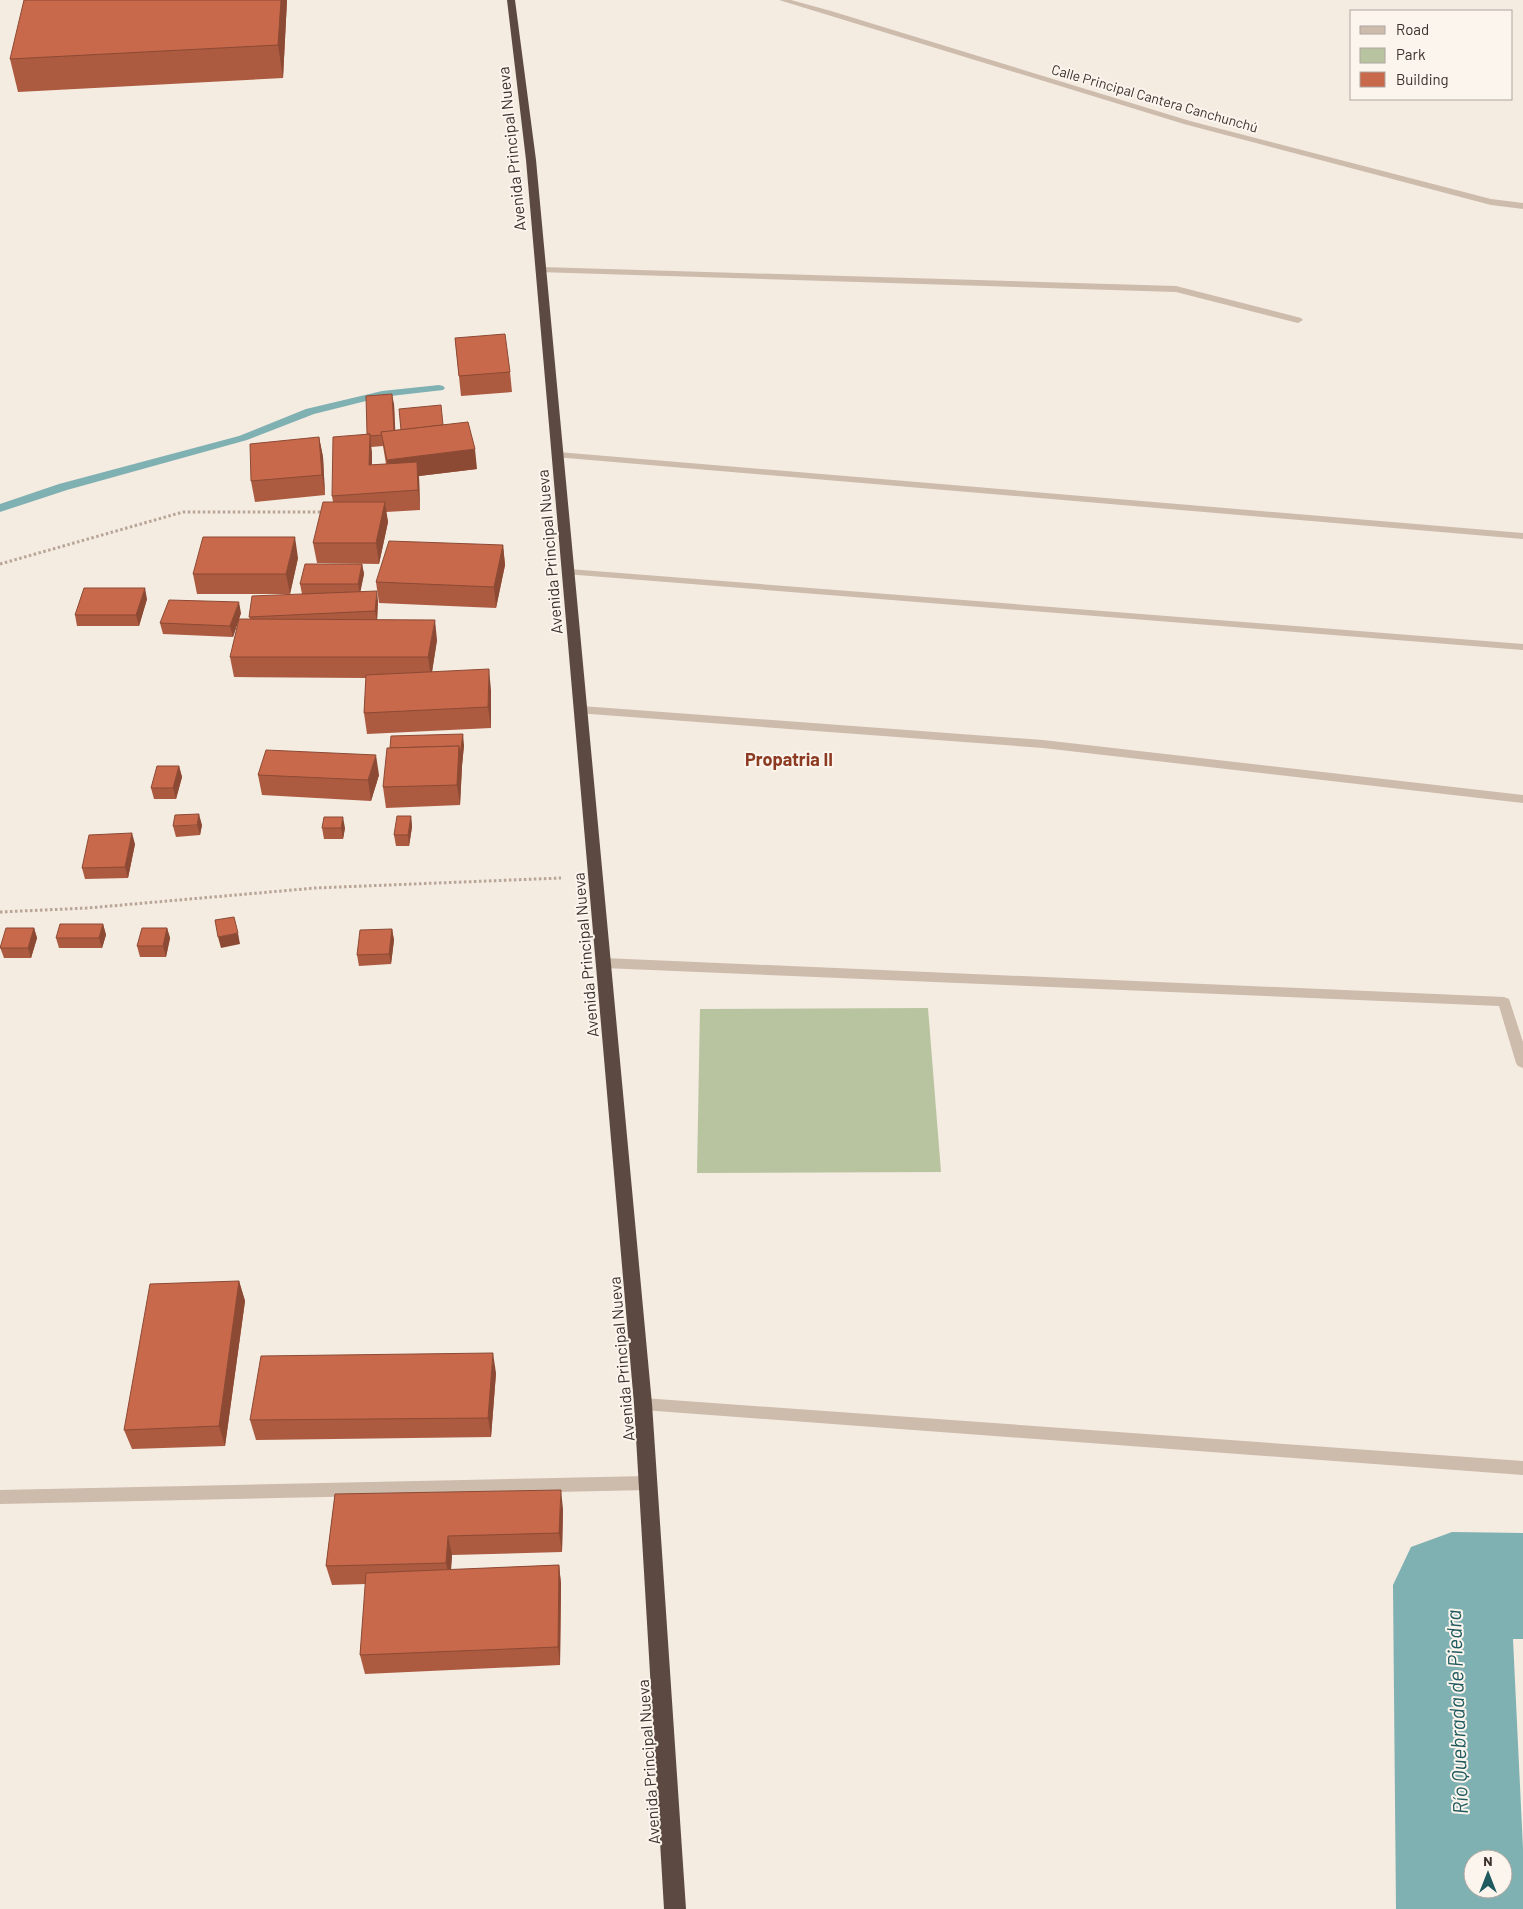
<svg xmlns="http://www.w3.org/2000/svg" width="1523" height="1909" viewBox="0 0 1523 1909" font-family="Barlow,sans-serif">
<style>
.green{fill:#b8c4a0}
.lines{fill:none;stroke-linecap:round;stroke-linejoin:round}
.stream{fill:#7fb0b2;fill-rule:evenodd}
.river{fill:#7fb0b2;fill-rule:evenodd}
.path{stroke:#b9a596;stroke-width:3;stroke-dasharray:2.5 2.5;stroke-linecap:butt}
.street{fill:#cdbbac;fill-rule:evenodd}
.highway{fill:#5c4a42;fill-rule:evenodd}
.wall{fill:#ac5a40;fill-rule:evenodd}
.shaded-wall{fill:#8c4a34}
.building{fill:#c8694b;stroke:#8c4a34}
.labels{text-anchor:middle;dominant-baseline:central;stroke-width:4;stroke-linejoin:round;paint-order:stroke}
.far-street-label{font-size:14px;fill:#3b302b;stroke:#fbf5ee}
.street-label{font-size:16px;fill:#3b302b;stroke:#fbf5ee}
.neighbourhood-label{font-size:18px;font-weight:bold;fill:#8c3b22;stroke:#fbf5ee}
.near-water-label{font-size:21px;font-style:italic;fill:#1f5a5e;stroke:#fbf5ee}
</style>
<rect width="100%" height="100%" fill="#f4ebe1"/>
<polygon class="green" points="928,1008 941,1172 697,1173 700,1009"/>
<g class="lines">
<polygon class="stream" points="439,385 443,386 445,388 443,390 382,397 314,414 247,440 67,490 0,512 0,504 59,484 239,436 306,409 382,391"/>
<path class="river" d="M1452,1532L1523,1533V1639H1513L1523,1849V1909H1396L1393,1585L1411,1547ZM1473,1859H1503V1889H1473Z"/>
<g class="path">
<polyline points="0,564 183,512 325,512"/>
<polyline points="0,912 88,908 315,888 561,878"/>
</g>
<g class="street">
<polygon points="779,0 791,0 831,11 1190,121 1491,199 1523,203 1523,209 1491,205 1184,124"/>
<polygon points="541,267 1176,286 1301,318 1303,320 1298,323 1176,292 538,272 537,270"/>
<polygon points="558,452 1523,533 1523,539 555,457 553,455"/>
<polygon points="569,569 1523,644 1523,650 565,574 564,572"/>
<polygon points="581,706 1043,740 1523,795 1523,803 1043,748 577,713 575,710 577,707"/>
<polygon points="604,958 1504,997 1509,999 1510,1002 1523,1042 1523,1068 1518,1066 1516,1063 1499,1006 604,968 600,966 598,963 600,960"/>
<polygon points="643,1398 1523,1461 1523,1475 643,1410 638,1408 636,1404 638,1400"/>
<polygon points="648,1476 653,1478 656,1483 653,1488 648,1490 0,1504 0,1490"/>
</g>
<polygon class="highway" points="507,0 515,0 536,160 652,1404 686,1909 664,1909 634,1404 526,160"/>
</g>
<g class="wall">
<polygon points="287,0 283,78 18,92 10,59"/>
<polygon points="455,338 510,372 512,392 461,396"/>
<path d="M394,404L395,430L443,425L477,469L419,476L420,510L386,512L388,522L379,564L317,563L313,543L333,502L332,496L367,434ZM383,446L386,464L372,465V454L371,447Z"/>
<polygon points="319,437 323,457 325,495 255,502 251,481"/>
<polygon points="503,545 505,565 496,608 379,603 376,582"/>
<polygon points="298,558 290,594 197,594 193,574"/>
<polygon points="362,564 364,574 360,591 378,601 377,620 437,640 432,672 491,690 491,728 367,734 364,713 366,678 234,677 230,657 250,619 249,617 302,594 300,584"/>
<polygon points="147,599 139,626 77,626 75,615"/>
<polygon points="241,613 233,637 163,634 160,623"/>
<polygon points="464,745 462,766 460,805 386,808 383,787"/>
<polygon points="179,766 182,777 176,799 154,799 151,788"/>
<polygon points="258,775 379,775 371,801 262,795"/>
<polygon points="411,816 412,827 409,846 396,846 394,835"/>
<polygon points="202,825 200,835 176,837 173,826"/>
<polygon points="322,828 345,828 343,839 324,839"/>
<polygon points="135,844 128,878 85,879 82,868"/>
<polygon points="103,924 106,935 102,948 59,948 56,938"/>
<polygon points="34,928 37,938 31,958 4,958 0,947"/>
<polygon points="167,928 170,938 166,957 140,957 137,946"/>
<polygon points="392,929 394,940 391,964 359,966 357,955"/>
<polygon points="239,1281 245,1301 225,1446 132,1449 124,1430"/>
<polygon points="496,1373 491,1437 256,1440 250,1420"/>
<polygon points="335,1494 563,1509 562,1552 452,1555 451,1570 559,1565 561,1584 560,1665 365,1674 360,1655 366,1584 332,1585 326,1566"/>
</g>
<g class="shaded-wall">
<polygon points="281,0 287,0 283,78 278,45"/>
<polygon points="392,394 394,404 396,445 394,435"/>
<polygon points="370,434 372,454 372,485 369,465"/>
<polygon points="319,437 323,457 325,495 322,475"/>
<polygon points="475,449 477,469 419,476 420,510 418,490 389,480 387,460"/>
<polygon points="385,502 388,522 379,564 376,543"/>
<polygon points="295,537 298,558 290,594 286,574"/>
<polygon points="503,545 505,565 496,608 494,587"/>
<polygon points="362,564 364,574 360,594 358,584"/>
<polygon points="145,588 147,599 139,626 136,615"/>
<polygon points="377,591 378,601 377,622 375,611"/>
<polygon points="239,602 241,613 233,637 230,626"/>
<polygon points="435,620 437,640 431,678 428,657"/>
<polygon points="489,669 491,690 491,728 488,707"/>
<polygon points="463,734 464,745 462,766 460,805 457,785 459,746"/>
<polygon points="376,755 379,775 371,801 368,780"/>
<polygon points="179,766 182,777 176,799 173,788"/>
<polygon points="199,814 202,825 200,835 197,825"/>
<polygon points="411,816 412,827 409,846 408,835"/>
<polygon points="343,817 345,828 343,839 341,828"/>
<polygon points="132,833 135,844 128,878 125,867"/>
<polygon points="103,924 106,935 102,948 99,938"/>
<polygon points="34,928 37,938 31,958 28,948"/>
<polygon points="167,928 170,938 166,957 163,946"/>
<polygon points="392,929 394,940 391,964 389,954"/>
<polygon points="238,933 240,944 221,948 218,937"/>
<polygon points="239,1281 245,1301 225,1446 219,1426"/>
<polygon points="493,1353 496,1373 491,1437 488,1418"/>
<polygon points="561,1490 563,1509 562,1552 559,1533"/>
<polygon points="448,1536 452,1555 450,1582 446,1563"/>
<polygon points="559,1565 561,1584 560,1665 558,1647"/>
</g>
<g class="building">
<polygon points="24,0 281,0 278,45 10,59"/>
<polygon points="505,334 510,372 459,376 455,338"/>
<polygon points="392,394 394,431 381,432 382,435 370,436 370,434 367,434 366,396"/>
<polygon points="441,405 443,425 401,430 399,409"/>
<polygon points="468,422 475,449 387,460 381,432"/>
<polygon points="370,434 369,465 417,462 418,490 332,496 333,437"/>
<polygon points="319,437 322,475 251,481 250,444"/>
<polygon points="323,502 385,502 376,543 313,543"/>
<polygon points="203,537 295,537 286,574 193,574"/>
<polygon points="389,541 503,545 494,587 376,582"/>
<polygon points="305,564 362,564 358,584 300,584"/>
<polygon points="84,588 145,588 136,615 75,615"/>
<polygon points="377,591 375,611 249,617 252,596"/>
<polygon points="169,600 239,602 230,626 160,623"/>
<polygon points="239,619 435,620 428,657 230,657"/>
<polygon points="489,669 488,707 364,713 366,675"/>
<polygon points="463,734 460,756 459,746 390,748 391,736"/>
<polygon points="459,746 457,785 383,787 387,748"/>
<polygon points="266,750 376,755 368,780 258,775"/>
<polygon points="157,766 179,766 173,788 151,788"/>
<polygon points="199,814 197,825 173,826 175,815"/>
<polygon points="397,816 411,816 408,835 394,835"/>
<polygon points="324,817 343,817 341,828 322,828"/>
<polygon points="132,833 125,867 82,868 89,835"/>
<polygon points="234,917 238,933 218,937 215,920"/>
<polygon points="60,924 103,924 99,938 56,938"/>
<polygon points="6,928 34,928 28,948 0,948"/>
<polygon points="142,928 167,928 163,946 137,946"/>
<polygon points="392,929 389,954 357,955 360,930"/>
<polygon points="239,1281 219,1426 124,1430 150,1284"/>
<polygon points="493,1353 488,1418 250,1420 261,1356"/>
<polygon points="561,1490 559,1533 448,1536 446,1563 326,1566 335,1494"/>
<polygon points="559,1565 558,1647 360,1655 366,1573"/>
</g>
<g class="labels">
<g class="far-street-label">
<text transform="translate(1155 98) rotate(16)">Calle Principal Cantera Canchunchú</text>
</g>
<g class="street-label">
<text transform="translate(511 149) rotate(-96)">Avenida Principal Nueva</text>
<text transform="translate(549 552) rotate(-95)">Avenida Principal Nueva</text>
<text transform="translate(585 955) rotate(-95)">Avenida Principal Nueva</text>
<text transform="translate(621 1359) rotate(-95)">Avenida Principal Nueva</text>
<text transform="translate(648 1762) rotate(-94)">Avenida Principal Nueva</text>
</g>
<g class="neighbourhood-label">
<text x="789" y="759">Propatria II</text>
</g>
<g class="near-water-label">
<text transform="translate(1456 1712) rotate(-92)">Río Quebrada de Piedra</text>
</g>
</g>
<rect x="1350" y="10" width="162" height="90" fill="#fbf5ee" stroke="#aea6a0"/>
<rect x="1360" y="26" width="25" height="8" fill="#cdbbac" stroke="#aea6a0"/>
<text x="1396" y="35" font-size="15" fill="#3b302b">Road</text>
<rect x="1360" y="48" width="25" height="15" fill="#b8c4a0" stroke="#aea6a0"/>
<text x="1396" y="60" font-size="15" fill="#3b302b">Park</text>
<rect x="1360" y="72" width="25" height="15" fill="#c8694b" stroke="#aea6a0"/>
<text x="1396" y="85" font-size="15" fill="#3b302b">Building</text>
<g transform="translate(1488 1874)"><circle r="24" fill="#fbf5ee" stroke="#aea6a0"/>
<path d="M0-4L9 19L0 12L-9 19Z" fill="#1f5a5e"/>
<text y="-8" font-size="14" font-weight="bold" text-anchor="middle" fill="#3b302b">N</text>
</g>
</svg>
